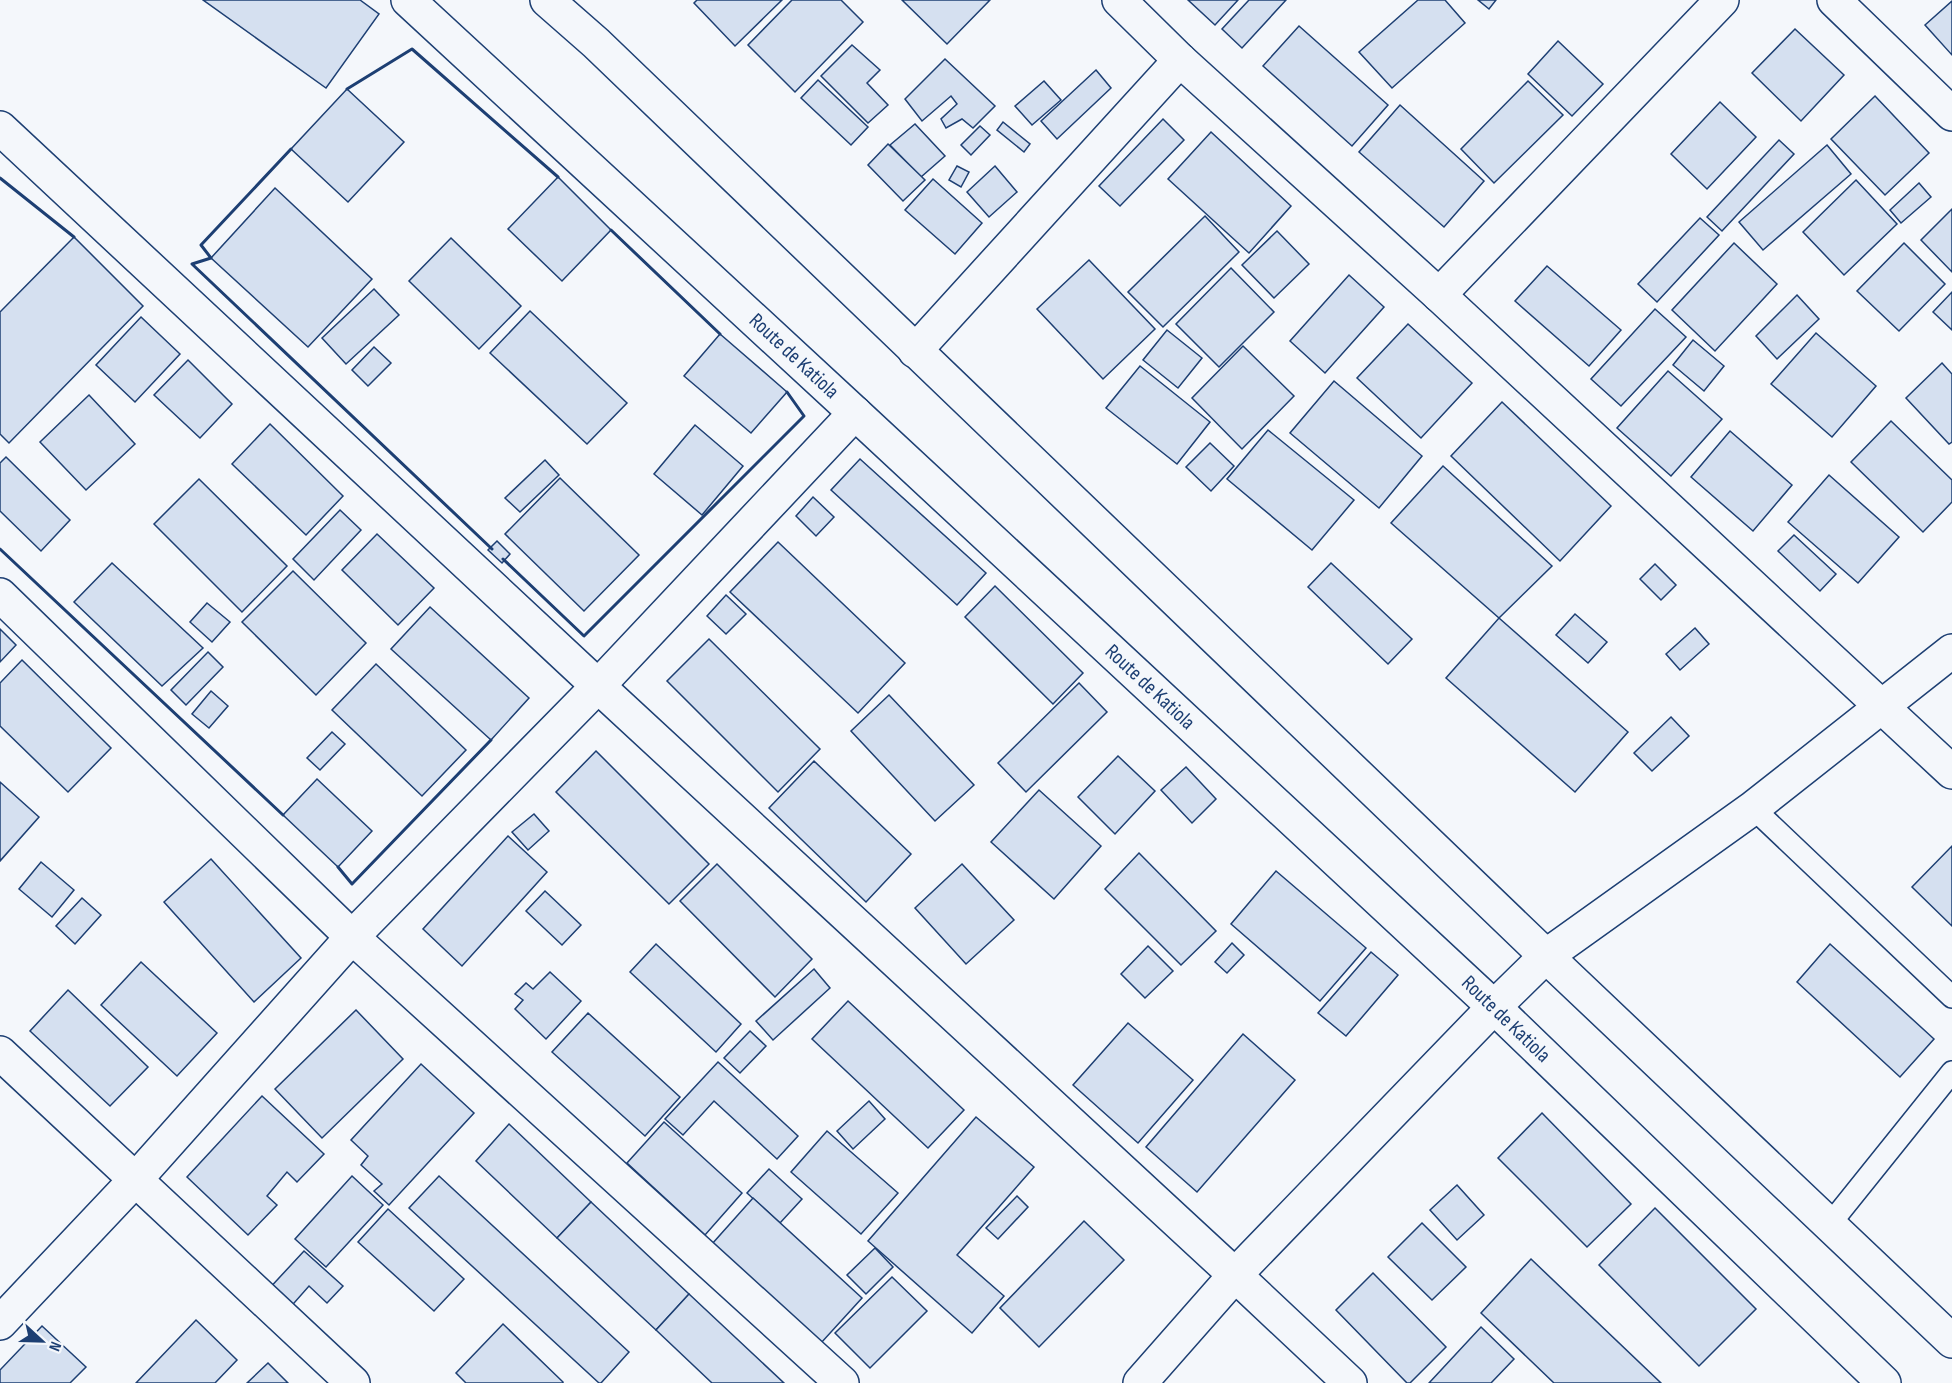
<svg xmlns="http://www.w3.org/2000/svg" width="1952" height="1383" viewBox="0 0 1952 1383" font-family="'Sofia Sans Condensed',sans-serif">
<style>
.building{fill:#d5e0f0;stroke:#1d3f73;stroke-width:1.5}
.lines{fill:none;stroke-linecap:round;stroke-linejoin:round}
.lane-casing{stroke:#1d3f73;stroke-width:24}
.street-casing{stroke:#1d3f73;stroke-width:36}
.secondary-casing{stroke:#1d3f73;stroke-width:36}
.highway-casing{stroke:#1d3f73;stroke-width:36}
.lane{stroke:#f4f7fb;stroke-width:21}
.street{stroke:#f4f7fb;stroke-width:33}
.secondary{stroke:#f4f7fb;stroke-width:33}
.highway{stroke:#f4f7fb;stroke-width:33}
.wall{stroke:#1d3f73;stroke-width:3}
.labels{text-anchor:middle;dominant-baseline:central;stroke-width:4.5;stroke-linejoin:round;paint-order:stroke}
.street-label{font-size:21px;fill:#1d3f73;stroke:#f4f7fb}
</style>
<rect width="100%" height="100%" fill="#f4f7fb"/>
<g class="building">
<polygon points="203,0 360,0 379,14 326,88"/>
<polygon points="697,0 782,0 735,46 694,3"/>
<polygon points="792,0 841,0 863,22 795,92 748,45"/>
<polygon points="902,0 990,0 947,44"/>
<polygon points="1188,0 1238,0 1215,25"/>
<polygon points="1249,0 1286,0 1242,48 1222,29"/>
<polygon points="1418,0 1445,0 1465,23 1392,88 1359,52"/>
<polygon points="1478,0 1496,0 1489,9"/>
<polygon points="1952,1 1952,55 1925,25"/>
<polygon points="1299,26 1388,105 1352,146 1263,66"/>
<polygon points="1795,29 1844,75 1801,121 1752,73"/>
<polygon points="1558,41 1603,84 1572,116 1528,74"/>
<polygon points="852,45 880,70 867,83 888,105 868,123 821,76"/>
<polygon points="945,59 995,106 973,128 962,119 946,128 941,119 957,104 951,96 922,121 905,99"/>
<polygon points="1096,70 1111,88 1057,139 1041,121"/>
<polygon points="818,80 868,127 851,145 801,98"/>
<polygon points="1044,81 1061,100 1032,125 1015,106"/>
<polygon points="1528,81 1563,115 1494,183 1461,149"/>
<polygon points="347,89 404,142 348,202 291,149"/>
<polygon points="1875,96 1929,153 1885,195 1831,139"/>
<polygon points="1720,102 1756,137 1707,189 1671,154"/>
<polygon points="1400,105 1484,181 1444,227 1359,152"/>
<polygon points="1163,119 1184,140 1120,206 1099,186"/>
<polygon points="1003,122 1030,144 1024,152 997,130"/>
<polygon points="915,124 945,156 921,177 890,145"/>
<polygon points="980,126 990,135 971,155 961,145"/>
<polygon points="1211,132 1291,206 1249,253 1168,179"/>
<polygon points="1779,140 1794,154 1722,231 1707,217"/>
<polygon points="888,144 925,180 903,201 868,165"/>
<polygon points="1827,145 1851,174 1763,250 1739,222"/>
<polygon points="957,166 969,172 961,187 949,180"/>
<polygon points="995,166 1017,192 989,217 967,192"/>
<polygon points="558,177 611,230 562,281 508,229"/>
<polygon points="933,179 982,223 955,254 905,210"/>
<polygon points="1856,180 1897,224 1844,275 1803,232"/>
<polygon points="1919,183 1931,197 1901,223 1890,210"/>
<polygon points="275,188 372,279 308,347 211,258"/>
<polygon points="1952,209 1952,272 1921,240"/>
<polygon points="1205,216 1239,252 1163,327 1128,292"/>
<polygon points="1700,218 1719,235 1657,302 1638,284"/>
<polygon points="1277,231 1309,264 1274,298 1242,265"/>
<polygon points="74,237 143,306 9,443 0,434 0,312"/>
<polygon points="451,238 521,306 479,349 409,281"/>
<polygon points="1734,243 1777,284 1715,351 1672,310"/>
<polygon points="1904,243 1945,284 1899,331 1857,291"/>
<polygon points="1089,260 1155,329 1103,379 1037,309"/>
<polygon points="1547,266 1621,330 1589,366 1515,301"/>
<polygon points="1231,268 1274,312 1219,367 1176,324"/>
<polygon points="1349,275 1384,307 1325,373 1290,341"/>
<polygon points="374,289 399,315 346,364 322,338"/>
<polygon points="1952,292 1952,330 1933,312"/>
<polygon points="1797,295 1819,319 1777,359 1756,336"/>
<polygon points="1655,309 1686,337 1621,406 1591,379"/>
<polygon points="530,311 627,403 587,444 490,353"/>
<polygon points="141,317 180,354 135,402 96,365"/>
<polygon points="1408,324 1472,383 1421,438 1357,378"/>
<polygon points="1167,330 1202,358 1178,388 1143,360"/>
<polygon points="1816,333 1876,386 1832,437 1771,384"/>
<polygon points="720,334 787,392 751,433 684,376"/>
<polygon points="1693,340 1724,366 1704,391 1673,365"/>
<polygon points="1243,346 1294,396 1242,449 1192,398"/>
<polygon points="374,347 391,363 368,386 352,370"/>
<polygon points="188,360 232,404 200,438 154,395"/>
<polygon points="1942,363 1952,374 1952,442 1949,444 1906,398"/>
<polygon points="1140,366 1210,422 1177,464 1106,408"/>
<polygon points="1668,371 1722,419 1671,476 1617,428"/>
<polygon points="1334,381 1422,456 1379,508 1290,433"/>
<polygon points="89,395 135,444 86,490 40,442"/>
<polygon points="1502,402 1611,506 1560,561 1451,456"/>
<polygon points="1891,421 1952,480 1952,502 1923,532 1851,462"/>
<polygon points="270,424 343,496 306,535 232,464"/>
<polygon points="695,425 743,466 702,515 654,474"/>
<polygon points="1268,430 1354,500 1312,550 1227,479"/>
<polygon points="1730,431 1792,485 1753,531 1691,477"/>
<polygon points="1210,443 1234,466 1211,491 1186,467"/>
<polygon points="6,457 70,520 41,551 0,511 0,463"/>
<polygon points="860,459 986,573 957,605 831,490"/>
<polygon points="545,460 559,475 520,512 505,498"/>
<polygon points="1443,466 1552,566 1499,618 1391,523"/>
<polygon points="1829,475 1899,537 1858,583 1788,522"/>
<polygon points="560,478 639,555 584,611 505,534"/>
<polygon points="199,479 287,566 242,612 154,524"/>
<polygon points="813,497 834,517 816,536 796,516"/>
<polygon points="340,510 361,530 314,580 293,559"/>
<polygon points="377,534 434,588 398,625 342,570"/>
<polygon points="1794,535 1836,574 1820,591 1778,551"/>
<polygon points="497,541 510,554 502,563 488,550"/>
<polygon points="778,542 905,663 858,713 730,592"/>
<polygon points="112,563 203,648 162,686 74,602"/>
<polygon points="1331,563 1412,639 1388,664 1308,587"/>
<polygon points="1655,564 1676,585 1661,600 1640,579"/>
<polygon points="293,571 366,643 316,695 242,622"/>
<polygon points="995,586 1083,673 1053,704 965,617"/>
<polygon points="726,595 746,614 726,634 707,616"/>
<polygon points="207,603 230,622 212,642 190,622"/>
<polygon points="430,607 529,698 491,740 391,649"/>
<polygon points="1575,614 1607,642 1588,663 1556,635"/>
<polygon points="1499,618 1628,732 1575,792 1446,678"/>
<polygon points="1695,628 1709,644 1680,670 1666,654"/>
<polygon points="0,629 16,645 0,662"/>
<polygon points="709,639 820,749 778,792 667,681"/>
<polygon points="208,652 223,667 186,705 171,690"/>
<polygon points="22,660 111,748 68,792 0,726 0,683"/>
<polygon points="376,664 466,750 422,796 332,710"/>
<polygon points="1079,683 1107,712 1026,792 998,763"/>
<polygon points="211,691 228,706 209,728 192,714"/>
<polygon points="889,695 974,785 935,821 851,731"/>
<polygon points="1671,717 1689,736 1652,771 1634,753"/>
<polygon points="332,732 345,744 320,770 307,758"/>
<polygon points="596,751 709,864 669,904 556,792"/>
<polygon points="1118,756 1155,791 1115,834 1078,797"/>
<polygon points="814,761 911,854 866,902 769,808"/>
<polygon points="1186,767 1216,799 1192,823 1161,790"/>
<polygon points="317,779 372,831 338,867 283,815"/>
<polygon points="0,782 39,817 0,861"/>
<polygon points="1039,790 1101,846 1054,899 991,842"/>
<polygon points="534,814 549,831 528,850 512,832"/>
<polygon points="508,836 547,872 462,966 423,929"/>
<polygon points="1952,846 1952,926 1912,887"/>
<polygon points="1139,853 1216,931 1181,965 1105,889"/>
<polygon points="211,859 301,958 254,1002 164,902"/>
<polygon points="41,862 74,890 52,917 19,889"/>
<polygon points="717,864 812,959 775,997 680,901"/>
<polygon points="962,864 1014,920 966,964 915,908"/>
<polygon points="1276,871 1366,948 1320,1001 1231,924"/>
<polygon points="545,891 581,925 562,945 526,911"/>
<polygon points="82,898 101,915 75,944 56,926"/>
<polygon points="1232,943 1244,955 1227,973 1215,962"/>
<polygon points="656,944 741,1024 716,1052 630,972"/>
<polygon points="1830,944 1934,1039 1900,1077 1797,982"/>
<polygon points="1148,946 1173,971 1145,998 1121,974"/>
<polygon points="1371,952 1398,975 1346,1036 1318,1013"/>
<polygon points="141,962 217,1033 177,1076 101,1005"/>
<polygon points="814,969 830,988 773,1040 756,1021"/>
<polygon points="550,972 581,1001 546,1039 515,1009 523,1000 515,994 526,983 533,989"/>
<polygon points="68,990 148,1067 110,1106 30,1031"/>
<polygon points="848,1001 964,1110 928,1148 812,1039"/>
<polygon points="356,1010 403,1059 322,1138 275,1089"/>
<polygon points="588,1013 680,1097 645,1136 552,1052"/>
<polygon points="1128,1023 1193,1080 1138,1143 1073,1085"/>
<polygon points="750,1031 766,1046 740,1073 724,1058"/>
<polygon points="1243,1034 1295,1080 1197,1192 1146,1147"/>
<polygon points="718,1062 798,1136 777,1159 714,1101 683,1135 665,1119"/>
<polygon points="421,1064 474,1113 389,1205 374,1191 382,1184 361,1165 368,1156 351,1140"/>
<polygon points="262,1096 324,1154 297,1182 287,1172 267,1196 277,1205 248,1235 187,1177"/>
<polygon points="869,1101 885,1119 853,1149 837,1131"/>
<polygon points="1542,1113 1631,1204 1587,1247 1498,1158"/>
<polygon points="976,1117 1034,1167 957,1255 1004,1296 972,1333 868,1241"/>
<polygon points="664,1122 742,1193 705,1235 627,1163"/>
<polygon points="509,1124 591,1202 557,1238 476,1161"/>
<polygon points="827,1131 898,1193 861,1234 791,1172"/>
<polygon points="769,1169 802,1199 780,1223 747,1193"/>
<polygon points="352,1176 383,1205 326,1267 295,1239"/>
<polygon points="439,1176 629,1352 601,1383 599,1383 409,1208"/>
<polygon points="1457,1185 1484,1215 1457,1240 1430,1210"/>
<polygon points="1017,1196 1028,1207 998,1239 986,1228"/>
<polygon points="753,1198 862,1298 821,1343 712,1244"/>
<polygon points="591,1202 689,1294 656,1330 557,1238"/>
<polygon points="1655,1208 1756,1309 1699,1366 1599,1265"/>
<polygon points="388,1209 464,1279 434,1311 358,1242"/>
<polygon points="1084,1221 1124,1260 1039,1347 1000,1308"/>
<polygon points="1422,1223 1466,1267 1432,1300 1388,1257"/>
<polygon points="875,1248 893,1267 866,1294 847,1275"/>
<polygon points="304,1251 343,1286 327,1303 309,1286 287,1311 266,1292"/>
<polygon points="1531,1259 1661,1383 1554,1383 1481,1313"/>
<polygon points="1373,1273 1446,1347 1410,1383 1407,1383 1336,1310"/>
<polygon points="892,1277 927,1311 870,1368 835,1333"/>
<polygon points="689,1294 784,1383 712,1383 656,1330"/>
<polygon points="196,1320 237,1360 215,1383 136,1383"/>
<polygon points="503,1324 563,1382 563,1383 466,1383 456,1373"/>
<polygon points="42,1326 86,1367 70,1383 0,1383 0,1370"/>
<polygon points="1481,1327 1514,1359 1491,1383 1429,1383"/>
<polygon points="268,1363 288,1383 247,1383"/>
</g>
<g class="lines">
<defs>
<g id="lane">
<polyline points="1753,808 1952,997"/>
<polyline points="1830,1224 1952,1072"/>
</g>
<g id="street">
<polyline points="1119,0 1180,60 1439,295 1952,772"/>
<polyline points="1834,0 1952,114"/>
<polyline points="0,128 598,686 1235,1275 1350,1383"/>
<polyline points="1439,295 1722,0"/>
<polyline points="915,351 1180,60"/>
<polyline points="0,595 352,937 842,1383"/>
<polyline points="0,1053 353,1383"/>
<polyline points="0,1323 136,1179 352,937 598,686 855,413"/>
</g>
<polyline id="secondary" points="1140,1383 1235,1275 1494,1007 1546,956 1753,808 1952,651"/>
<g id="highway">
<polyline points="408,0 855,413 1494,1007 1884,1383"/>
<polyline points="547,0 596,43 1546,956 1952,1341"/>
</g>
</defs>
<use href="#lane" class="lane-casing"/>
<use href="#street" class="street-casing"/>
<use href="#secondary" class="secondary-casing"/>
<use href="#highway" class="highway-casing"/>
<use href="#lane" class="lane"/>
<use href="#street" class="street"/>
<use href="#secondary" class="secondary"/>
<use href="#highway" class="highway"/>
<g class="wall">
<polyline points="347,89 412,49 558,177"/>
<polyline points="291,149 201,245 211,258 192,264 492,549"/>
<polyline points="0,178 74,237"/>
<polyline points="611,230 720,334"/>
<polyline points="0,549 283,815"/>
<polyline points="503,559 584,636 804,416 787,392"/>
<polyline points="338,867 352,884 491,740"/>
</g>
</g>
<g class="labels">
<g class="street-label">
<text transform="translate(794 356) rotate(43)">Route de Katiola</text>
<text transform="translate(1150 687) rotate(43)">Route de Katiola</text>
<text transform="translate(1506 1019) rotate(44)">Route de Katiola</text>
</g>
</g>
<g transform="translate(42 1341) rotate(112)" stroke="#f4f7fb" stroke-width="4.5" paint-order="stroke">
<path d="M0-4.5L10 22L0 15L-10 22Z" fill="#1d3f73"/>
<text y="-9" font-size="16" font-weight="bold" text-anchor="middle" fill="#1d3f73">N</text>
</g>
</svg>
